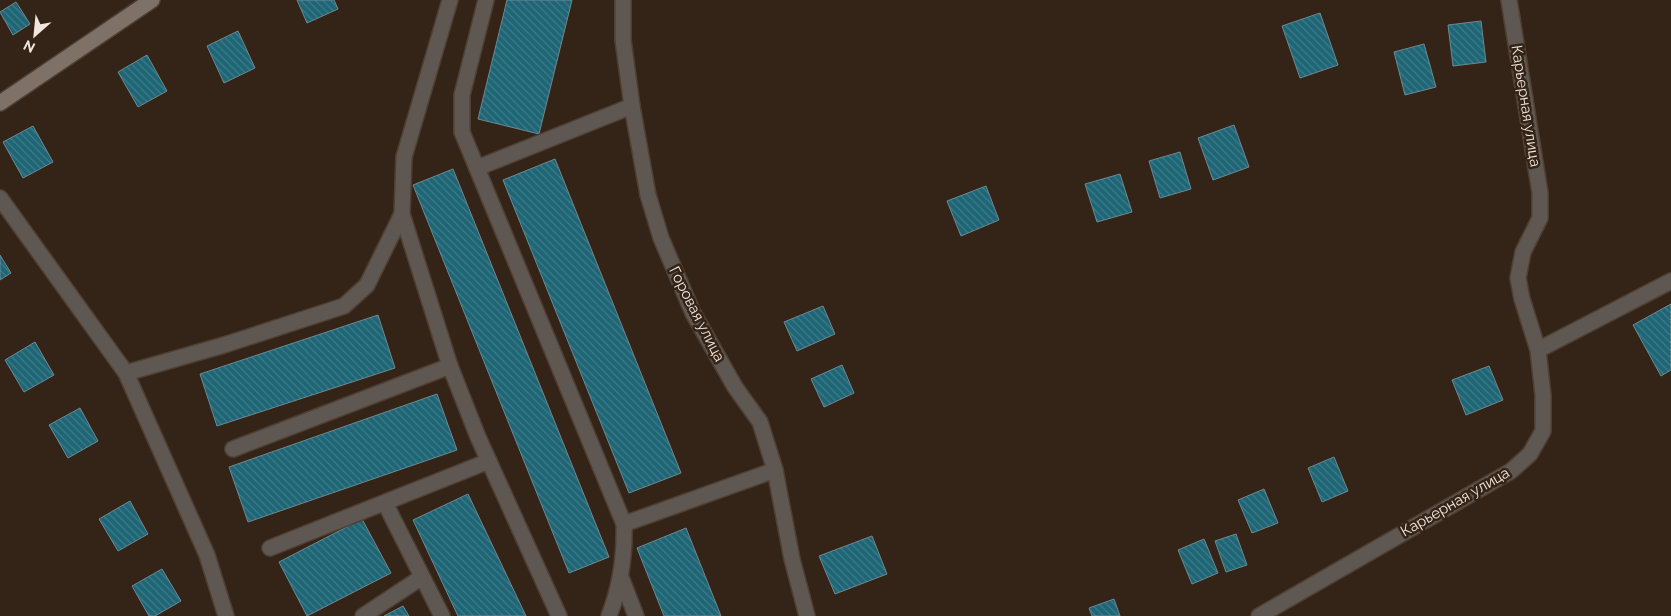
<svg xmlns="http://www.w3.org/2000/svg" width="1671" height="616" viewBox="0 0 1671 616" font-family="Raleway,sans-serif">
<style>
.building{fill:url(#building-back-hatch);stroke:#6e8991}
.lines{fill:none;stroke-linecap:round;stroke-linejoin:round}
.lane-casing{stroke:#4e3f33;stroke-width:18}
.secondary-casing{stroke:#4e3f33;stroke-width:18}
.lane{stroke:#5f5751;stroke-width:15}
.secondary{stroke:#7e7167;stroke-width:15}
.labels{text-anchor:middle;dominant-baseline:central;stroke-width:5;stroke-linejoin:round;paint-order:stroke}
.street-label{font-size:15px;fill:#f1e6de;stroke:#342417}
</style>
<defs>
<pattern id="building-back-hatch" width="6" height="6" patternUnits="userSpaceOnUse" patternTransform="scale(1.25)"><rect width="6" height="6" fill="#1e6576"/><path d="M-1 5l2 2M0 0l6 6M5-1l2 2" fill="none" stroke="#3f7b89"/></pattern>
</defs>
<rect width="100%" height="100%" fill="#342417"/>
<g class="building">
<polygon points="297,0 334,0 338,9 307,23"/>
<polygon points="507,0 572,0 539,134 478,119"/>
<polygon points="16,2 30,24 13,35 0,12"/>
<polygon points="1320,13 1338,65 1300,78 1282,26"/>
<polygon points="1481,21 1486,62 1453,66 1448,25"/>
<polygon points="238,31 255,68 224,83 207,46"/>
<polygon points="1424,44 1436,87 1405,95 1394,52"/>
<polygon points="147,55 167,91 138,107 118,72"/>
<polygon points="1234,125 1249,167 1213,180 1198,138"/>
<polygon points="33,126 53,162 23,178 3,142"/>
<polygon points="1180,152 1191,189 1160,198 1149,161"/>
<polygon points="555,159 681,473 629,493 503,180"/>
<polygon points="453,169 609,557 569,573 413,185"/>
<polygon points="1120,174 1132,212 1097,222 1085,184"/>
<polygon points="986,186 999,220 961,236 947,201"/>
<polygon points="0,255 11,273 0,280"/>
<polygon points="1671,304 1671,370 1661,376 1633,325"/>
<polygon points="823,306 835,334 797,351 784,322"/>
<polygon points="378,315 395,368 217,426 200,374"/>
<polygon points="35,342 54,375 24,392 5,360"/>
<polygon points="842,365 854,393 824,407 811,379"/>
<polygon points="1489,366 1503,400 1466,415 1452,380"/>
<polygon points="437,394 457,450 248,522 229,467"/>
<polygon points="80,408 98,441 68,458 49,425"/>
<polygon points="1334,457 1348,491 1322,502 1308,468"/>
<polygon points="1264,489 1278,523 1252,533 1238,500"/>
<polygon points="468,494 526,616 458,616 413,520"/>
<polygon points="130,501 148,534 118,551 99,519"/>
<polygon points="362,519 391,573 307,616 279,562"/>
<polygon points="686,528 721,616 664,616 637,548"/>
<polygon points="1236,534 1247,565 1226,572 1215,541"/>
<polygon points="872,536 887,574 835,594 819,556"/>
<polygon points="1204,539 1218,573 1192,584 1178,550"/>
<polygon points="162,569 181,601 155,616 149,616 132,586"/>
<polygon points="1114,599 1120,616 1092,616 1089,608"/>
<polygon points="403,606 409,616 384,616"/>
</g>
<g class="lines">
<defs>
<g id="lane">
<polyline points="450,0 404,157 402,214 450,366 478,437 559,616"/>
<path d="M486,0L462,95V132L624,524C625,557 621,585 609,616"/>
<polyline points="623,0 623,40 632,106 648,195 661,238 693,313 735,387 760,422 775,470 792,559 807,616"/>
<polyline points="477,168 632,106"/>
<polyline points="0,198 126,373 207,555 226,616"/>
<polyline points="1538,350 1671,281"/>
<polyline points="126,373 224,345 344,306 367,285 402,214"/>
<polyline points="233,449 450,366"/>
<polyline points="385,503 442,616"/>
<polyline points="624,524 775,470"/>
<polyline points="270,548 489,461"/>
<polyline points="622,580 636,616"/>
<polyline points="363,616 422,577"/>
<polyline points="1259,616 1511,471 1530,454 1543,431 1543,395 1538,350 1522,299 1518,278 1523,252 1540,218 1540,193 1509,0"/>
</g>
<polyline id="secondary" points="0,103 152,0"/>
</defs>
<use href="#lane" class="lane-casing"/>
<use href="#secondary" class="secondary-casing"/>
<use href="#lane" class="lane"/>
<use href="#secondary" class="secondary"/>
</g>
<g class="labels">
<g class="street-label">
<text transform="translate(1526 106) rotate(81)">Карьерная улица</text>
<text transform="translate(697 314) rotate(63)">Горовая улица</text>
<text transform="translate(1455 502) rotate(-30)">Карьерная улица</text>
</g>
</g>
<g transform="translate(35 35) rotate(207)" stroke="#342417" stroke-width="4" paint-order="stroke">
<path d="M0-4L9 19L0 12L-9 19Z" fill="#f1e6de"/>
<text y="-8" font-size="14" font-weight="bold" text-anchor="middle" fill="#f1e6de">N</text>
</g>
</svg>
